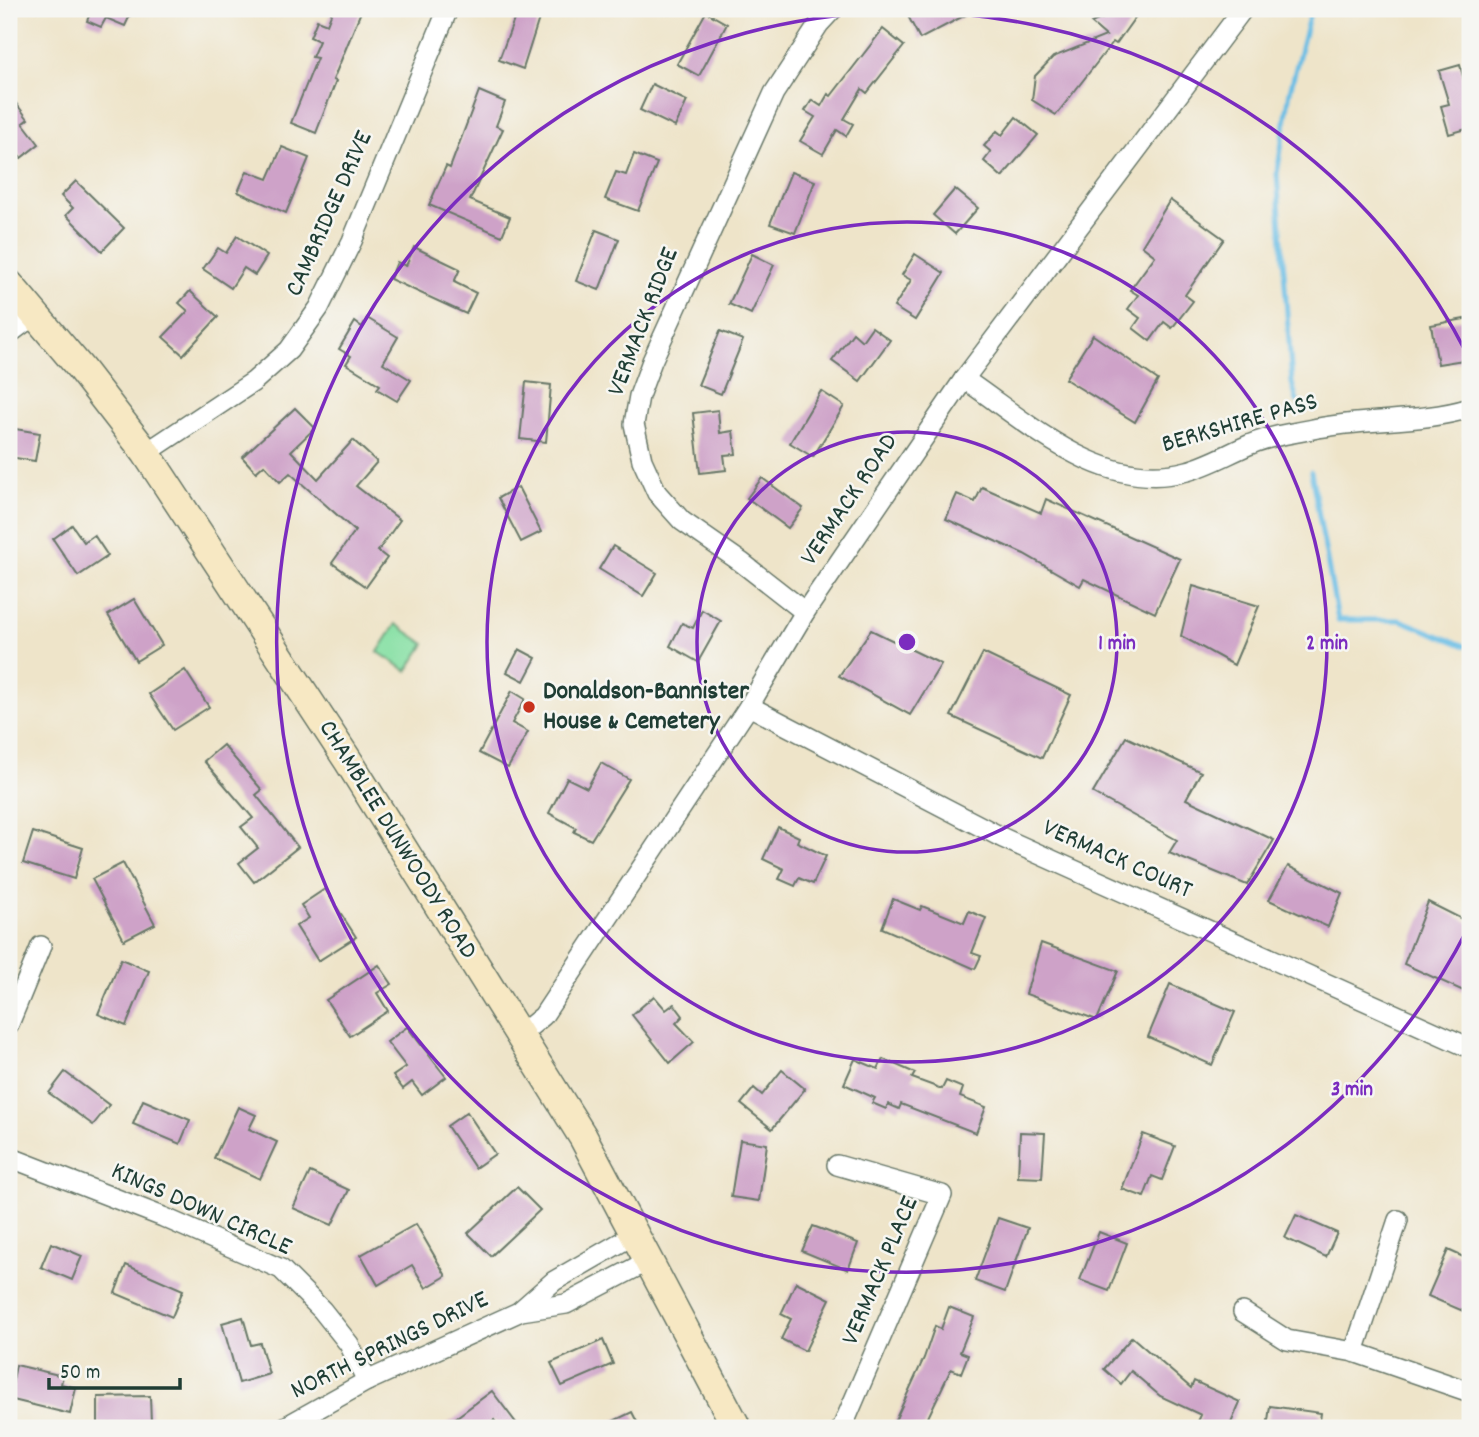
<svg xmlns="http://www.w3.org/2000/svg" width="1479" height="1437" viewBox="0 0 1479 1437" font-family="Dekko,sans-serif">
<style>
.green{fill:#88e0a5;stroke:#548e6c;stroke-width:2}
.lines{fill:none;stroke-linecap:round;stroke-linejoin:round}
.stream{stroke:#68bde5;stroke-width:5}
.building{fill:#cea2c8}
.street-casing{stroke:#677768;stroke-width:22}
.secondary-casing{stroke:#677768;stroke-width:31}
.street{stroke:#fff;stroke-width:19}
.secondary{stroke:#f7e8c3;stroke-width:28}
.ring{fill:none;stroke:#7b2cbf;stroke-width:3.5}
.poi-dot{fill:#c8321e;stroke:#f6f6f2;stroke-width:2.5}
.labels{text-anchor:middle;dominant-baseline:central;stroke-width:5;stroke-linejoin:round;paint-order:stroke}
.street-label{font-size:26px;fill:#1f3d34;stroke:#f6f6f2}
.poi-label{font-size:26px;font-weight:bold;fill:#1f3d34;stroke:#f6f6f2;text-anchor:start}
.centre{fill:#7b2cbf;stroke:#f6f6f2;stroke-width:3.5}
.ring-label{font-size:21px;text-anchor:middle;font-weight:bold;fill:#7b2cbf;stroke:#f6f6f2;stroke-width:5;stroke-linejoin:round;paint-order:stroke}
</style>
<rect width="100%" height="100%" fill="#f6f6f2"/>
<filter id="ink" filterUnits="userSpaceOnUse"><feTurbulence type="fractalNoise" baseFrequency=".0143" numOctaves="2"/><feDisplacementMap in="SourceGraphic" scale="14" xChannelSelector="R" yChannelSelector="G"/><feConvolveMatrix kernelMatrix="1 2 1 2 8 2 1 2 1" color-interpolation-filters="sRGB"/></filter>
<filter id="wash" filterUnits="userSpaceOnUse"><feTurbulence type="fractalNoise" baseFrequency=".00686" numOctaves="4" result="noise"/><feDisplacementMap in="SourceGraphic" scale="28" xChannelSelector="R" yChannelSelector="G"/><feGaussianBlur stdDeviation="1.57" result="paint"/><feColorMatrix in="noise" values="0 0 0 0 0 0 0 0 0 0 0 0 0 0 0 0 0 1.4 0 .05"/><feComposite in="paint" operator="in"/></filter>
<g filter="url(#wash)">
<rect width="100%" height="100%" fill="#eee4c9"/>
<polygon class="green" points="396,624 425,644 407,671 378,652"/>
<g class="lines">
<g class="stream">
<polyline points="1297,401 1292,383 1277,174 1290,91 1311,9"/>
<polyline points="1311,472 1338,620 1400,620 1470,648"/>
</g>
</g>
<g id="blocks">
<g class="building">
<polygon points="86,9 133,9 125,26 106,18 101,27 87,21 91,11"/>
<polygon points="333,9 362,9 333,80 336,81 316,133 291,123 317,58 312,57 319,41 310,37 317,20 327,24"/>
<polygon points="518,9 542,9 523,69 499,60"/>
<polygon points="922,9 977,9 920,39 908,16"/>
<polygon points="1096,9 1141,9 1116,44 1113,42 1056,115 1032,100 1035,76 1053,57 1106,36 1091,23 1103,18"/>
<polygon points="706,12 727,24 699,76 677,64"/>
<polygon points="883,29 904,46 867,93 862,89 844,119 853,124 846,136 837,130 823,154 800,141 815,117 805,111 812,100 821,106 828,94 831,96"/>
<polygon points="1460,65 1465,84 1470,82 1470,128 1449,134 1441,106 1449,104 1439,71"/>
<polygon points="652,84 687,101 675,127 640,110"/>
<polygon points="479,91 505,102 496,126 503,129 470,200 510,217 502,236 429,205 446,166 450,168"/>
<polygon points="9,94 28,119 23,123 39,144 21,158 9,143"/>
<polygon points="1016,117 1038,135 1002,177 984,161 991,152 984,146 997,131 1002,135"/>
<polygon points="282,147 309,158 286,213 238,192 247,171 268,179"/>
<polygon points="634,154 657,163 638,211 605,199 616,172 626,175"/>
<polygon points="791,172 815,181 795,233 770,224"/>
<polygon points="76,181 124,228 102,251 66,215 73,208 61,196"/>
<polygon points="955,189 978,208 955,234 933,215"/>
<polygon points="1170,200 1224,239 1185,295 1193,301 1172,328 1164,322 1150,341 1133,328 1140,318 1128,309 1138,295 1130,290 1155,256 1142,246"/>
<polygon points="596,230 619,239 599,290 576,281"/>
<polygon points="237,236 267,256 255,275 244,268 231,288 203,269 218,248 226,253"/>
<polygon points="414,247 460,269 454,282 476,293 466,314 390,279 397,262 406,266"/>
<polygon points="752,254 774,265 751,314 729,304"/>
<polygon points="915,254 944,273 915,320 894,307 911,280 902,275"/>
<polygon points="190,291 218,317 183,355 163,337 188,311 179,303"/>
<polygon points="367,318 398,337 383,363 411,380 397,401 377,389 380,385 346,364 351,356 339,349 355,322 362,327"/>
<polygon points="1470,318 1470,359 1438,364 1431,325"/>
<polygon points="872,327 890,340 860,381 832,361 853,333 862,341"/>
<polygon points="720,331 743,340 721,394 698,385"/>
<polygon points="1093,335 1158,380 1135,422 1065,379"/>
<polygon points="526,382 551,385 546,442 520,439"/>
<polygon points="821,391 844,406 813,457 790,443"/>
<polygon points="295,408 315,428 291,451 318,479 353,440 377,462 356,486 400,520 378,551 387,558 366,587 332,563 355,531 290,473 280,482 264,465 256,472 242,457"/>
<polygon points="718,410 720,433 733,431 736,454 724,455 726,470 700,473 693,413"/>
<polygon points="9,428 40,433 35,461 9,457"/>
<polygon points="762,478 803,508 788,528 747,498"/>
<polygon points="518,487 541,532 521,542 498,498"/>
<polygon points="982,487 1041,513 1046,499 1180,559 1155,613 1084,579 1080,586 1024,554 946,519 957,494 975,502"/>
<polygon points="72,525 84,542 94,535 108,556 78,576 53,539"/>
<polygon points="613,546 657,573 643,596 599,569"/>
<polygon points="1193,586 1259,606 1234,665 1181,636"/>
<polygon points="134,599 162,645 136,661 108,615"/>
<polygon points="702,610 721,621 698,662 670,646 682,623 693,628"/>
<polygon points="871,630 941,664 910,715 839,676"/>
<polygon points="519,649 536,658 524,681 507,672"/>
<polygon points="983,653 1071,695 1042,758 951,716"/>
<polygon points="185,670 209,707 173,730 149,694"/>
<polygon points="512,691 525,699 512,723 528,732 508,768 479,753"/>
<polygon points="1126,737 1201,772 1186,799 1274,840 1247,885 1169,853 1177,840 1093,793"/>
<polygon points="223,745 262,790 256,795 298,847 254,882 239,863 258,848 241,827 253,818 204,761"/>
<polygon points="601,763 629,779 591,840 574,832 576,828 549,813 567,778 587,788"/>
<polygon points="778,827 799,837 797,842 826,856 813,884 799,878 795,886 779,879 784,869 763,859"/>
<polygon points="33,832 83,848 74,879 23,863"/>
<polygon points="123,863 155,924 124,940 92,879"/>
<polygon points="1288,866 1342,893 1328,927 1269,900"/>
<polygon points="325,889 356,937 318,961 296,926 309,918 301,905"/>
<polygon points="893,899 920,910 922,906 964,923 969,911 986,918 972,953 981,956 975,969 882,928"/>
<polygon points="1428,902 1470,923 1470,994 1404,964"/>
<polygon points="1041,943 1118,971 1097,1020 1026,994"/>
<polygon points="121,959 149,971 126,1026 98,1014"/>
<polygon points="379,965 392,984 377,993 388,1011 350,1036 326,1000"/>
<polygon points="1170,984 1235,1012 1212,1065 1148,1037"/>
<polygon points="654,996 666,1010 674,1004 683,1016 676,1023 694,1042 670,1063 632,1015"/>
<polygon points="407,1027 446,1077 422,1095 412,1082 403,1089 393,1076 406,1067 387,1042"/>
<polygon points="855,1059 878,1069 883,1059 915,1073 912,1078 942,1089 946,1081 963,1088 960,1097 986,1107 976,1133 901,1104 899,1109 888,1104 886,1109 872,1103 875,1098 844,1084"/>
<polygon points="782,1070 805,1089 772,1129 741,1104 754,1088 762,1095"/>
<polygon points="65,1072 109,1105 93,1125 49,1093"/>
<polygon points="143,1100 190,1120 180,1144 133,1124"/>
<polygon points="238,1107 256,1115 249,1129 277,1142 260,1179 214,1158"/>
<polygon points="467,1112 495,1154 475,1168 447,1126"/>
<polygon points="1020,1132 1045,1133 1042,1178 1018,1177"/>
<polygon points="1143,1134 1175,1146 1162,1180 1152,1176 1144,1197 1122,1189"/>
<polygon points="740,1140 767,1144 759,1201 731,1197"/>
<polygon points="310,1172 349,1190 332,1225 293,1208"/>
<polygon points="517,1187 540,1210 491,1256 468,1233"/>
<polygon points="1296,1215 1337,1233 1326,1257 1285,1238"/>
<polygon points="998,1218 1028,1228 1005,1292 975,1281"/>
<polygon points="416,1224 446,1276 426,1288 412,1265 378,1285 361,1255"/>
<polygon points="813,1226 858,1243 848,1270 802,1251"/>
<polygon points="1099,1232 1127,1243 1109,1291 1080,1280"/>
<polygon points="51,1243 82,1256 72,1280 41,1267"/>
<polygon points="1448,1250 1470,1260 1470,1314 1428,1296"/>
<polygon points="126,1265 183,1290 172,1317 115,1293"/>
<polygon points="796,1282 830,1299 805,1351 781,1339 791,1319 781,1314"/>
<polygon points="949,1307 974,1317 960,1352 968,1355 961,1373 951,1369 923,1428 893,1425 924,1358 935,1326 941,1329"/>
<polygon points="243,1317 251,1345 260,1343 269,1374 239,1383 222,1323"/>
<polygon points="1132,1337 1191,1388 1194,1381 1240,1402 1229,1428 1195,1428 1201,1415 1160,1396 1131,1371 1121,1384 1104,1369"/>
<polygon points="603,1340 613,1364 562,1386 551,1363"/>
<polygon points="16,1365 63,1376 61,1384 76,1388 70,1414 9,1399"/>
<polygon points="492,1391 520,1428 500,1428 494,1420 483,1428 442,1428"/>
<polygon points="150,1396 151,1423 98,1424 98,1397"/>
<polygon points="1270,1406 1321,1413 1319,1428 1267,1428"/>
<polygon points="632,1412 640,1428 599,1428"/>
</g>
</g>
</g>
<g filter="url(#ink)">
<use href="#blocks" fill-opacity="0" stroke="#677768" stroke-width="2"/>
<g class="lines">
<defs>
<g id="street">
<polyline points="9,334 33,316"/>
<path d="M964,379C1029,423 1102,494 1187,471C1210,465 1229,453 1251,444C1271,435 1296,433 1318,428C1368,418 1421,423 1470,408"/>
<polyline points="146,453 253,382 289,350 319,308 352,241 448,9"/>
<polyline points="805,612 741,562 682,521 657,493 642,460 634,424 639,396 652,361 774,93 819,24 833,9"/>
<polyline points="749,706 1003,838 1470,1048"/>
<polyline points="9,1024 41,946"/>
<polyline points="521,1034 543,1016 749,706 805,612 964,379 1243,9"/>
<polyline points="9,1157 163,1217 281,1269 322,1310 349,1344 367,1381"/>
<polyline points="837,1165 942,1195 842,1428"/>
<polyline points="521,1310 554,1281 637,1233"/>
<polyline points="1243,1312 1287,1340 1354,1352 1470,1392"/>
<polyline points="1354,1352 1398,1220"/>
<polyline points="283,1428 367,1381 521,1311 566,1304 650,1260"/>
</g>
<polyline id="secondary" points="9,284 81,369 146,453 349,762 583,1137 737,1428"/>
</defs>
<use href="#street" class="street-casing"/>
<use href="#secondary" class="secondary-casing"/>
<use href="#street" class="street"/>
<use href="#secondary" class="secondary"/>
</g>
</g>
<g class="ring">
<circle cx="907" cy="642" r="210"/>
<circle cx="907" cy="642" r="420"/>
<path d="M1468 928A630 630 0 1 1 1468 356"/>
</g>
<circle class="poi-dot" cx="529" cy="707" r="7"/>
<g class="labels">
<g class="street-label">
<text transform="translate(330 214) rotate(-66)">CAMBRIDGE DRIVE</text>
<text transform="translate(644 322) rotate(-69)">VERMACK RIDGE</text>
<text transform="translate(1240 424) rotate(-16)">BERKSHIRE PASS</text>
<text transform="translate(850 500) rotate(-56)">VERMACK ROAD</text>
<text transform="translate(397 840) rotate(58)">CHAMBLEE DUNWOODY ROAD</text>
<text transform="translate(1117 860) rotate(24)">VERMACK COURT</text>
<text transform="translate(201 1210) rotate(24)">KINGS DOWN CIRCLE</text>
<text transform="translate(881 1271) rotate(-67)">VERMACK PLACE</text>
<text transform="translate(390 1346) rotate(-26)">NORTH SPRINGS DRIVE</text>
</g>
<g class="poi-label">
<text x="543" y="692">Donaldson-Bannister<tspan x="543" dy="30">House &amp; Cemetery</tspan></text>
</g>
</g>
<circle cx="907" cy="642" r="10" class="centre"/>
<g class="ring-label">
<text x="1117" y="649">1 min</text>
<text x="1327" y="649">2 min</text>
<text x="1352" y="1095">3 min</text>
</g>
<rect width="1479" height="1437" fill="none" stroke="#f6f6f2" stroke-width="35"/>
<path d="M49 1378v10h131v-10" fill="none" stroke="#1f3d34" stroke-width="3.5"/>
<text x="60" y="1378" font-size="21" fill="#1f3d34" stroke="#f6f6f2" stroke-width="5" paint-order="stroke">50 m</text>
</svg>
